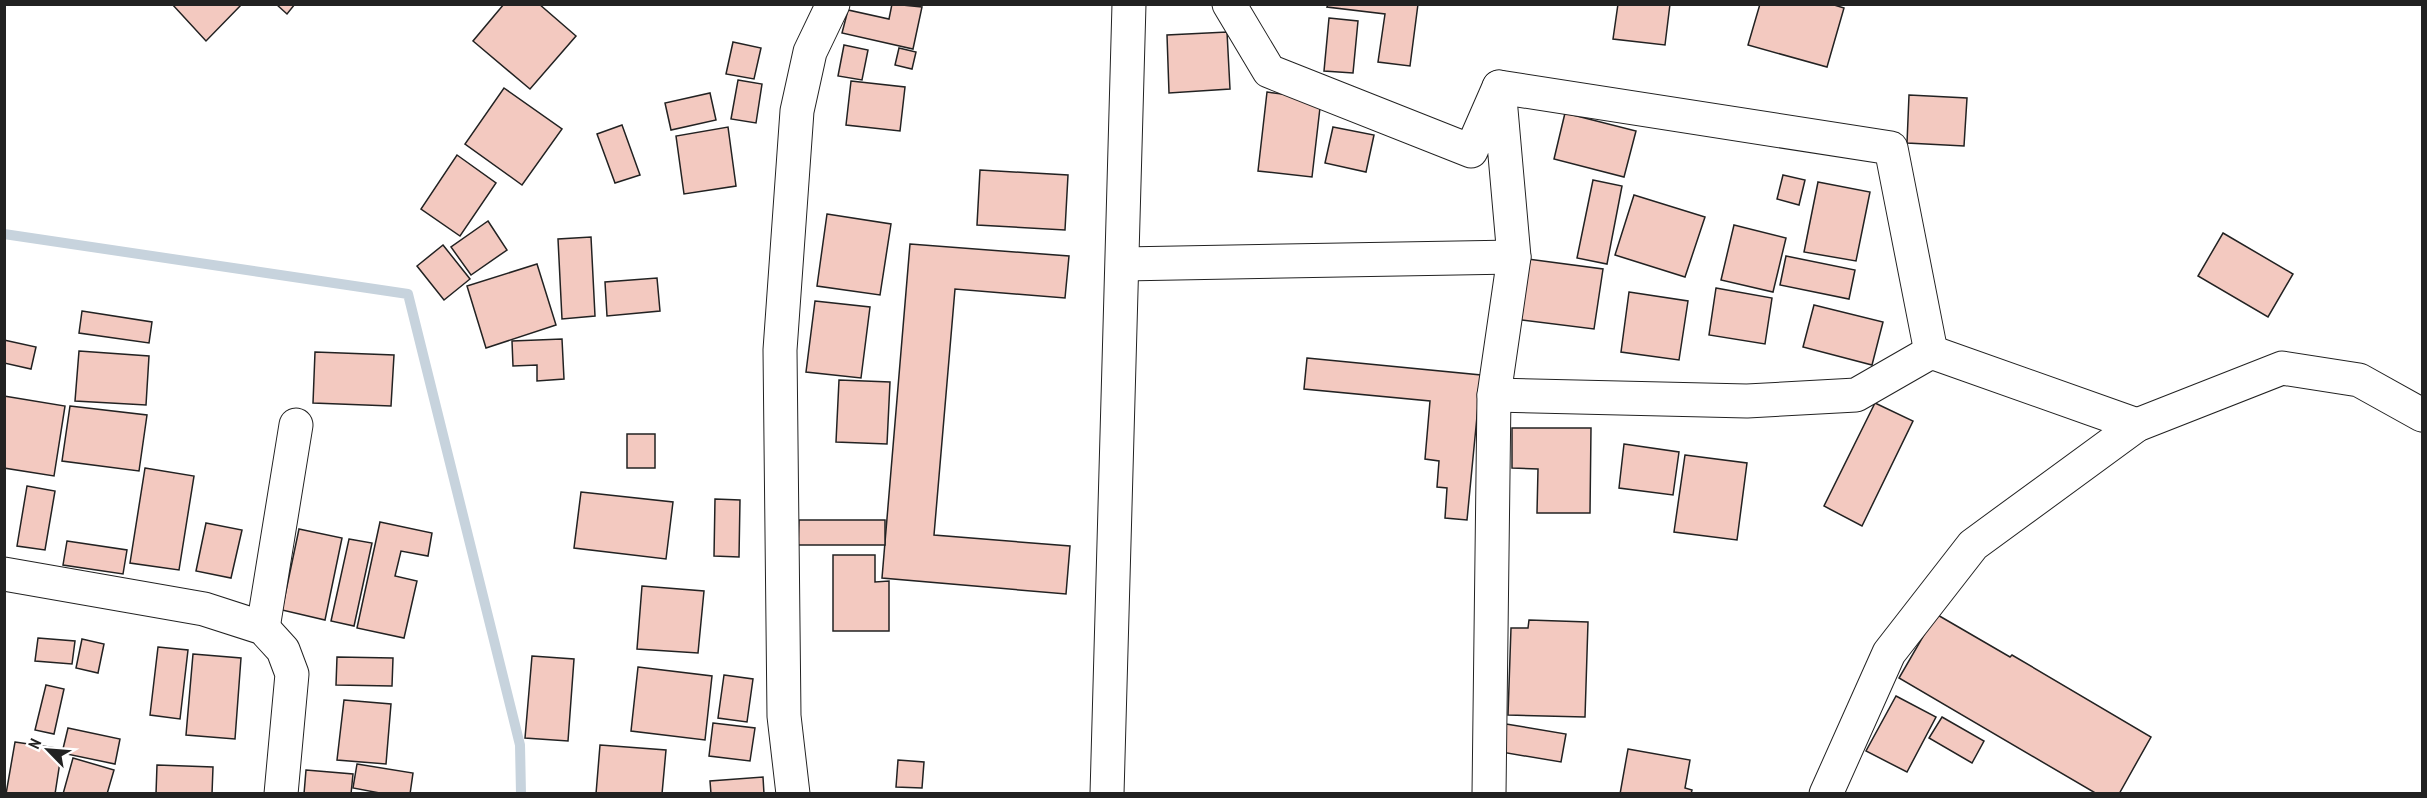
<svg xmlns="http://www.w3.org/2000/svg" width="2427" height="798" viewBox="0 0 2427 798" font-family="'PT Sans Narrow',sans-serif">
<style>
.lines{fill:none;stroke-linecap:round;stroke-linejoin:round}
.stream{stroke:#c7d3dd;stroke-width:10}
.building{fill:#f3c9c0;stroke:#222;stroke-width:1.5}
.street-casing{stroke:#222;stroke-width:35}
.secondary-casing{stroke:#222;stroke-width:35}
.street{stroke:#fff;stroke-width:33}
.secondary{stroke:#fff;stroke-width:33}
</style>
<rect width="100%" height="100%" fill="#fff"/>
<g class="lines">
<polyline class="stream" points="4,234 408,294 520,745 521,794"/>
</g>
<g class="building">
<polygon points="172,4 242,4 206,41"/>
<polygon points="276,4 295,4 287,14"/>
<polygon points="504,4 539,4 576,36 530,89 473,41"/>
<polygon points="892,4 922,7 913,49 842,33 848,10 889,19"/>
<polygon points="1328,4 1418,4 1410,66 1378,62 1385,14 1327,7"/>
<polygon points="1618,4 1670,4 1665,45 1613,39"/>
<polygon points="1760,4 1831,4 1844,8 1827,67 1748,45"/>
<polygon points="1329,18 1358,21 1353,73 1324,71"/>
<polygon points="1227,32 1230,89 1169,93 1167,35"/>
<polygon points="733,42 761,48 754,79 726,74"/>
<polygon points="844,45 868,50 862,80 838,76"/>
<polygon points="899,48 916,52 912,69 895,65"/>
<polygon points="738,80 762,84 756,123 731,119"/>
<polygon points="851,81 905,87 900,131 846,125"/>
<polygon points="504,88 562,129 522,185 465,144"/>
<polygon points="1267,92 1321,99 1312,177 1258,171"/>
<polygon points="710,93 716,120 671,130 665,103"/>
<polygon points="1909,95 1967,98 1964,146 1907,143"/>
<polygon points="1565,113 1636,131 1624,177 1554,159"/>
<polygon points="622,125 640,175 615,183 597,134"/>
<polygon points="728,127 736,186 684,194 676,136"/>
<polygon points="1333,127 1374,135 1366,172 1325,163"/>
<polygon points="457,155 496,183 460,236 421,209"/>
<polygon points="980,170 1068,175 1065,230 977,225"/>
<polygon points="1783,175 1805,180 1799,205 1777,199"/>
<polygon points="1593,180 1622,186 1607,264 1577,258"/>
<polygon points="1818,182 1870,192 1856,261 1804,252"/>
<polygon points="1634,195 1705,217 1685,277 1615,255"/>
<polygon points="827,214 891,224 880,295 817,286"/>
<polygon points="488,221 507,250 471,275 451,247"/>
<polygon points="1734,225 1786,238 1773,292 1721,280"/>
<polygon points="2223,233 2293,274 2268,317 2198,276"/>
<polygon points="591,237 595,316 562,319 558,239"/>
<polygon points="910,244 1069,256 1065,298 955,289 934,535 1070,546 1066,594 882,578"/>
<polygon points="443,245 470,279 444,300 417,266"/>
<polygon points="1786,256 1855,270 1849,299 1780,285"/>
<polygon points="1521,258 1603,269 1594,329 1514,319"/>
<polygon points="537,264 556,325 486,348 467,286"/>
<polygon points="657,278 660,311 607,316 605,282"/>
<polygon points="1716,288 1772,298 1765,344 1709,335"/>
<polygon points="1629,292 1688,301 1679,360 1621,352"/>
<polygon points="815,301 870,307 861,378 806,372"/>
<polygon points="1814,305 1883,322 1872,365 1803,347"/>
<polygon points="82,311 152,322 149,343 79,333"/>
<polygon points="562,339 564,379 537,381 537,365 513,366 512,341"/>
<polygon points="4,340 36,347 31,369 4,363"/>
<polygon points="79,351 149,356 146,405 75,401"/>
<polygon points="315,352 394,355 391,406 313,403"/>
<polygon points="1307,358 1481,375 1467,520 1445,518 1447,488 1437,487 1439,461 1425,459 1430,401 1304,389"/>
<polygon points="839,380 890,382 887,444 836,442"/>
<polygon points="4,396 65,406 54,476 4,468"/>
<polygon points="1875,403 1913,421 1862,526 1824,506"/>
<polygon points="70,406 147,415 139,471 62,461"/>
<polygon points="1512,428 1591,428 1590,513 1537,513 1538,469 1512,468"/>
<rect x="627" y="434" width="28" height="34"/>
<polygon points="1624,444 1679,452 1673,495 1619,488"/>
<polygon points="1685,455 1747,463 1737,540 1674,532"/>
<polygon points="145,468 194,476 179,570 130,563"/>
<polygon points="27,486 55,491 45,550 17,546"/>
<polygon points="581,492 673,502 666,559 574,548"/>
<polygon points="715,499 740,500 739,557 714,556"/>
<polygon points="799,520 885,520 885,545 798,545"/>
<polygon points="380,522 432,533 428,556 401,551 395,576 417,581 404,638 357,628"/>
<polygon points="206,523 242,530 231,578 196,571"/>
<polygon points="299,529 342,538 325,620 282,610"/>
<polygon points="349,539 372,543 354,626 331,621"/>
<polygon points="67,541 127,550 123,574 63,565"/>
<polygon points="833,555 875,555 875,582 889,581 889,631 833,631"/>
<polygon points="642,586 704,591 698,653 637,649"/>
<polygon points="1936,614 2010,657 2012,655 2151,737 2119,794 2097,794 1899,678"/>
<polygon points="1529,620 1588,622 1585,717 1508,715 1511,628 1528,628"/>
<polygon points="38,638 75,641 72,664 35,661"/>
<polygon points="82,639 104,644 98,673 76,668"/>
<polygon points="158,647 188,650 180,719 150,715"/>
<polygon points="193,654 241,658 235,739 186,735"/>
<polygon points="532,656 574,659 568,741 525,738"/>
<polygon points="337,657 393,658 392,686 336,685"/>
<polygon points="638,667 712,676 705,740 631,731"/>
<polygon points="724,675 753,679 747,722 718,718"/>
<polygon points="46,685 64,689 54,734 35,730"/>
<polygon points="1896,696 1936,717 1907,772 1866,751"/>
<polygon points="344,700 391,704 386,764 337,760"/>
<polygon points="1942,717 1984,741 1972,763 1929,738"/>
<polygon points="713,723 755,728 750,761 709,756"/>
<polygon points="1506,724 1566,734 1561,762 1501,752"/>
<polygon points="68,728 120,739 115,764 62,753"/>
<polygon points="15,742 62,749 55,794 6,794"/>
<polygon points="600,745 666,750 662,794 596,794"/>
<polygon points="1628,749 1690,760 1685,788 1692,790 1691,794 1620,794"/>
<polygon points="73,758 114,770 107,794 63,794"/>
<polygon points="898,760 924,762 922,788 896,787"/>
<polygon points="357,764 413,773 410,794 385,794 353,788"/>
<polygon points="157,765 213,767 212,794 156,794"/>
<polygon points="306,770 353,774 351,794 304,794"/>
<polygon points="763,777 764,794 711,794 710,781"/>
</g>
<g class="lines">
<defs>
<g id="street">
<polyline points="1229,4 1269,71 1471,151 1499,87 1514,257 1494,395 1489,794"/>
<polyline points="1499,87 1891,148 1931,352"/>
<polyline points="1123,264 1514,257"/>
<polyline points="1494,395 1747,401 1856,395 1931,352 2137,425"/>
<polyline points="4,574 204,609 263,628 283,650 292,674 281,794"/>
<polyline points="263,628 296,425"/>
<polyline points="1107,794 1129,4"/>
<polyline points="1826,794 1889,653 1973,545 2137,425 2282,368 2359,380 2422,415"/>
</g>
<polyline id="secondary" points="793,794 784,716 780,350 797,111 810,52 833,4"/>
</defs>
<use href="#street" class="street-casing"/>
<use href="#secondary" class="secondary-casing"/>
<use href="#street" class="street"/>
<use href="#secondary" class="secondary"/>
</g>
<rect width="2427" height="798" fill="none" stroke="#222222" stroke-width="12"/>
<g transform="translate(48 750) rotate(295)" stroke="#ffffff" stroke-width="4.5" paint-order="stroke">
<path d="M0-4.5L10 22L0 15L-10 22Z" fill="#222222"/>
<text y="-9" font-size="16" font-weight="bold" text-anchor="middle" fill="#222222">N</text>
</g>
</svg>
